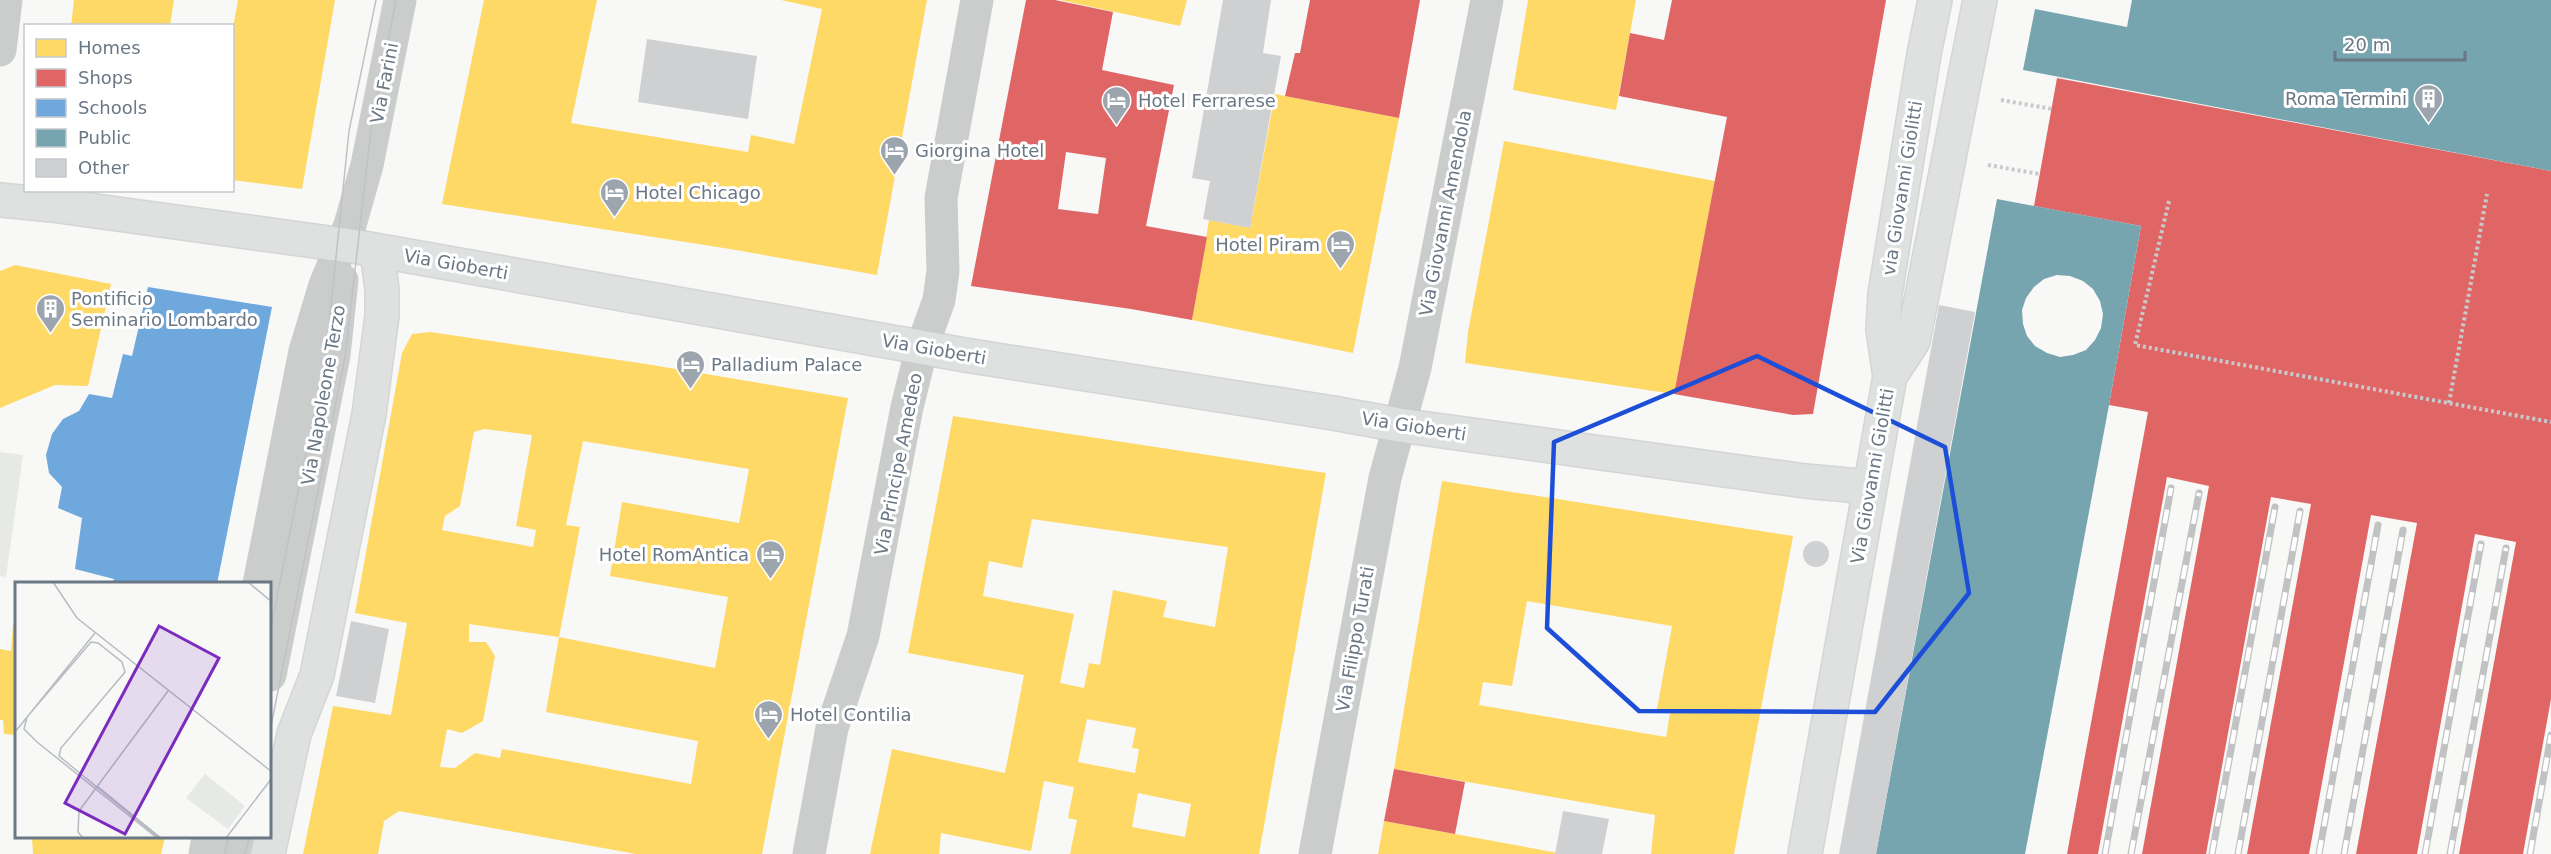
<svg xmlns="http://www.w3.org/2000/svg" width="2551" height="854" viewBox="0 0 2551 854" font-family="'DejaVu Sans',sans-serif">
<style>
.green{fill:#e6e9e5}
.homes{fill:#ffd966;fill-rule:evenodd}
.shops{fill:#e06666;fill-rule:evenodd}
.schools{fill:#6fa8dc}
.public{fill:#76a5af;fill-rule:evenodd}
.building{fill:#cfd0d1}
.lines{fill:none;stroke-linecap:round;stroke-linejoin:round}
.major-casing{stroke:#d4d5d5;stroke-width:36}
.path{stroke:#c8c9cb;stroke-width:4;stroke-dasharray:3 3;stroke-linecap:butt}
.minor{stroke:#cbcccc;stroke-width:33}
.major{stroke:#dfe0e0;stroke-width:33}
.tram{stroke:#c1c2c4;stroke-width:1.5}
.rail-casing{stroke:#c1c2c4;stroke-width:7}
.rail{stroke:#fff;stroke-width:4.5;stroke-dasharray:14;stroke-linecap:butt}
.marked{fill:none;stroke:#1d4ed8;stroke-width:4.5;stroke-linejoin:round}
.labels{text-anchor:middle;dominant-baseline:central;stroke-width:6;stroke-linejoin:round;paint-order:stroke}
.street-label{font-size:18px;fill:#6a7785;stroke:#fff}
.poi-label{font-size:18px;fill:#6a7785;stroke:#fff;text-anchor:start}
.inset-road{fill:none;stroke:#b6bcc2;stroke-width:1.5}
.view{fill:#7b2cbf;fill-opacity:0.15;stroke:#7b2cbf;stroke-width:3}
.inset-edge{fill:none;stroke:#6a7785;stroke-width:3}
</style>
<rect width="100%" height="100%" fill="#f8f8f7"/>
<polygon class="green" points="0,452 23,455 6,577 0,576"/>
<g class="homes">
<polygon points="74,0 174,0 170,26 71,26"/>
<polygon points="238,0 335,0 302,189 232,180 232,33"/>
<polygon points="484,0 597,0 571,123 748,152 751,135 794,144 822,9 781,0 927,0 877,275 730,249 442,204"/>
<polygon points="1060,0 1187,0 1180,26"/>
<polygon points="1528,0 1636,0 1616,110 1513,90"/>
<polygon points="1275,94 1399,118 1353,353 1192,320 1209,220 1250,228"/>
<polygon points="1504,141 1715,181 1674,394 1465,363 1468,332"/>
<polygon points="15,265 111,284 88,386 55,385 0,408 0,271"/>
<path d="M430,332L646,364L848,398L762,854H636L399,811L384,821L378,854H303L333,706L391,715L407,623L355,613L402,353L412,334ZM484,429L532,435L516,526L536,530L533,547L442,530L445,516L460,506L474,432ZM583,441L749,469L739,523L622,502L610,576L728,597L715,668L559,637L546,712L698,741L691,784L502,749L500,758L475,753L455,768L440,767L447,729L462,733L483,721L495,656L486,642H469V624L559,637L580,527L566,525Z"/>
<path d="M953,416L1326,473L1259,854H1070L1077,820L1068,818L1074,787L1044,781L1031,851L941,833L939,854H870L892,749L1005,773L1024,675L908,653ZM1032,519L1228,547L1215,627L1163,617L1167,601L1113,590L1100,665L1089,663L1084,688L1060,683L1074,614L983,596L989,561L1022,568ZM1087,719L1136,728L1132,748L1139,749L1135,773L1078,762ZM1138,793L1191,804L1185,837L1132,827Z"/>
<path d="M1442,481L1793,536L1734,854H1651L1655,815L1394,769ZM1527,601L1672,626L1657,709L1670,713L1666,737L1479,705L1483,682L1512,686Z"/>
<polygon points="13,624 16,624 16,735 4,734 3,720 0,720 0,649 11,651"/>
<polygon points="1384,821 1558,853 1558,854 1378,854"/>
<polygon points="32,838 165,838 161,854 33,854"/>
</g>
<g class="shops">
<path d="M1026,0H1055L1113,12L1102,70L1174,85L1146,226L1207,237L1192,320L1131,309L971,286ZM1066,152L1106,158L1098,214L1058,209Z"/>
<polygon points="1310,0 1420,0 1399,118 1285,96 1295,53 1300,53"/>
<polygon points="1672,0 1886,0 1813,414 1793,415 1674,394 1727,117 1619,96 1630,33 1664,40"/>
<polygon points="2057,78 2551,171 2551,699 2523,854 2459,854 2516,542 2475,534 2417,854 2356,854 2417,523 2371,515 2309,854 2247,854 2311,504 2271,497 2206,854 2142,854 2209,486 2167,477 2098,854 2067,854 2148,412 2109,405 2141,226 2034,206"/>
<polygon points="1394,769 1465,782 1455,834 1384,821"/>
</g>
<polygon class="schools" points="148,287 272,307 217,584 112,584 114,579 75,569 82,518 58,508 62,487 49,473 46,455 52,434 63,419 79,411 89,394 112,398 123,354 132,356"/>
<g class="public">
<polygon points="2132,0 2551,0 2551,171 2023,70 2035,9 2127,27"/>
<path d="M1997,199L2141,226L2109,405L2025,854H1876ZM2057,275L2070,276L2083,281L2093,289L2100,301L2103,314L2101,328L2095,340L2086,350L2073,355L2060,357L2047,353L2035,346L2027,336L2023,324L2022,310L2026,298L2034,287L2044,279Z"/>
</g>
<g class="building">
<polygon points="1223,0 1271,0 1263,53 1281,56 1250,228 1203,219 1210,181 1192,178"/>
<polygon points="647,39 757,56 748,119 638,102"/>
<polygon points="1939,305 1975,312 1961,389 1876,854 1839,854"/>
<circle cx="1816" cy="554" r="13"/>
<polygon points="351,621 389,629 375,703 336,696"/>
<polygon points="1563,811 1609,819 1602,854 1555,854"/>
</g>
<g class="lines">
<defs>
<g id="major">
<polyline points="0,200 52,205 358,247 965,355 1333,413 1399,425 1805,481 1870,487"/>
<polyline points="1890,376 1883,330 1885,294 1924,54 1935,0"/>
<polyline points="268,854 294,734 317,675 369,414 382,316 382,289 377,251"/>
<polyline points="1805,854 1890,376 1913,341 1980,0"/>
</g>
</defs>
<use href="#major" class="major-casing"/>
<g class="path">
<polyline points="2001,100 2052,109"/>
<polyline points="1988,165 2039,174"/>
<polyline points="2169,201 2135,345 2551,422"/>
<polyline points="2449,403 2487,194"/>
</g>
<g class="minor">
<polyline points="0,50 6,0"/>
<polyline points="259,584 305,351 325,285 350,225 367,165 400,0"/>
<polyline points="270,675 334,355 342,280"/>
<polyline points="205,854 208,838"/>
<polyline points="233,854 237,838"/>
<polyline points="809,854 832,728 863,636 907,407 922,347 939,300 943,271 941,198 977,0"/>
<polyline points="1315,854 1385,478 1415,368 1487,0"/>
</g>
<use href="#major" class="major"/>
<g class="tram">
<polyline points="270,631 326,354 349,131 376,0"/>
<polyline points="270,731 345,357 371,130 396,0"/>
<polyline points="225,854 228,838"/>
<polyline points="245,854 249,838"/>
</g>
<defs>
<g id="rail">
<polyline points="2105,854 2171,488"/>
<polyline points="2131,854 2199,493"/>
<polyline points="2212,854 2275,507"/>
<polyline points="2238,854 2300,511"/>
<polyline points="2319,854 2378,525"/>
<polyline points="2344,854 2403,530"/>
<polyline points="2425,854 2481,544"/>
<polyline points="2450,854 2506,548"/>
<polyline points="2530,854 2551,735"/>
</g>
</defs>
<use href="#rail" class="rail-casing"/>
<use href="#rail" class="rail"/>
</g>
<path class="marked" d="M1757,356L1945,447L1969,593L1875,712L1639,711L1547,628L1554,442Z"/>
<defs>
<symbol id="building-pin" viewBox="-11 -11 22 30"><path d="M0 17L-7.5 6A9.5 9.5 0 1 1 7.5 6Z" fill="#9ca4ad" stroke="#fff"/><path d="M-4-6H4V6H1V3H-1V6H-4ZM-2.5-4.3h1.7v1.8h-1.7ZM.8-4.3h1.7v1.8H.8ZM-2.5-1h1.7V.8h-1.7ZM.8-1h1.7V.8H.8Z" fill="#fff"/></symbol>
<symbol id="hotel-pin" viewBox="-11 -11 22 30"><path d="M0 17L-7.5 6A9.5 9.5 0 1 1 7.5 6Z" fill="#9ca4ad" stroke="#fff"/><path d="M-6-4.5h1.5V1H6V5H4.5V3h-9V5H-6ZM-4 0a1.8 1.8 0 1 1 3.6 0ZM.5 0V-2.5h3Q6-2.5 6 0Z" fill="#fff"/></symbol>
</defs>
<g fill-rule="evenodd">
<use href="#building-pin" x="2412" y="82" width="33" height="45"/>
<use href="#hotel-pin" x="1100" y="84" width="33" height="45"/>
<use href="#hotel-pin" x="878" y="134" width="33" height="45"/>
<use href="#hotel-pin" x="598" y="176" width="33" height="45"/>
<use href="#hotel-pin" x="1324" y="228" width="33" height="45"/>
<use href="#building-pin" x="34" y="292" width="33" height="45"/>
<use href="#hotel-pin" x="674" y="348" width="33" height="45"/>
<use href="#hotel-pin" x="754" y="538" width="33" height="45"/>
<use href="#hotel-pin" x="752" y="698" width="33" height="45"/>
</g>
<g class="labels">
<g class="street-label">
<text transform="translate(384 83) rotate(-79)">Via Farini</text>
<text transform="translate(1902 188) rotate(-81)">via Giovanni Giolitti</text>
<text transform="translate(1445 213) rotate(-79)">Via Giovanni Amendola</text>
<text transform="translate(456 264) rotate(10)">Via Gioberti</text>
<text transform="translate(934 349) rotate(10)">Via Gioberti</text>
<text transform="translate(323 395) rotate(-80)">Via Napoleone Terzo</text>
<text transform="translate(1414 426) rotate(9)">Via Gioberti</text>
<text transform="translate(898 464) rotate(-79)">Via Principe Amedeo</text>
<text transform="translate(1872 476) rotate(-80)">Via Giovanni Giolitti</text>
<text transform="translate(1355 639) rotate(-80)">Via Filippo Turati</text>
</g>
<g class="poi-label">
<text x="2407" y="98" text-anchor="end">Roma Termini</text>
<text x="1138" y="100">Hotel Ferrarese</text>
<text x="915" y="150">Giorgina Hotel</text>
<text x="635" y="192">Hotel Chicago</text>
<text x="1320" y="244" text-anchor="end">Hotel Piram</text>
<text x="71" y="298">Pontificio<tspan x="71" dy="21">Seminario Lombardo</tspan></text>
<text x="711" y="364">Palladium Palace</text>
<text x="749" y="554" text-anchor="end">Hotel RomAntica</text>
<text x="790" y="714">Hotel Contilia</text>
</g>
</g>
<g transform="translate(15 582)">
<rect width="256" height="256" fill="#f8f8f7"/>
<path d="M190,192L230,224L213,247L171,216Z" fill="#e6e9e5"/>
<path class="inset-road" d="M38,0L62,36L257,190M233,0L257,20M0,150L80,51M82,204L146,256M68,256L63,250L64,229L153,109M142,256L22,160L9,147L12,135L76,60L83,61L107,80L110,90L46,166L44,174L144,256M211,256L257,196"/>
<path class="view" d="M144,44L204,76L110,252L50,221Z"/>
<rect width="256" height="256" class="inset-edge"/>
</g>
<rect x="24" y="24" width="210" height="168" fill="#ffffff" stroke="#c3c9ce" stroke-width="1.5"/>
<rect x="36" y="39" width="30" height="18" fill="#ffd966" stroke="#c3c9ce" stroke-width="1.5"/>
<text x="78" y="54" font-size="18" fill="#6a7785">Homes</text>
<rect x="36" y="69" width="30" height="18" fill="#e06666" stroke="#c3c9ce" stroke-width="1.5"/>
<text x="78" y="84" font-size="18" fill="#6a7785">Shops</text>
<rect x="36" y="99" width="30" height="18" fill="#6fa8dc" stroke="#c3c9ce" stroke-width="1.5"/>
<text x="78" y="114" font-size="18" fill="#6a7785">Schools</text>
<rect x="36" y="129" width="30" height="18" fill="#76a5af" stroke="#c3c9ce" stroke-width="1.5"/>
<text x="78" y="144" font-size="18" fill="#6a7785">Public</text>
<rect x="36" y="159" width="30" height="18" fill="#cfd0d1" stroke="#c3c9ce" stroke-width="1.5"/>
<text x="78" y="174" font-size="18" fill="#6a7785">Other</text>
<path d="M2335 51v9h130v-9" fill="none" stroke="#6a7785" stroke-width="3"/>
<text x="2344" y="51" font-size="18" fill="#6a7785" stroke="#ffffff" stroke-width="4.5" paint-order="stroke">20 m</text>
</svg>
